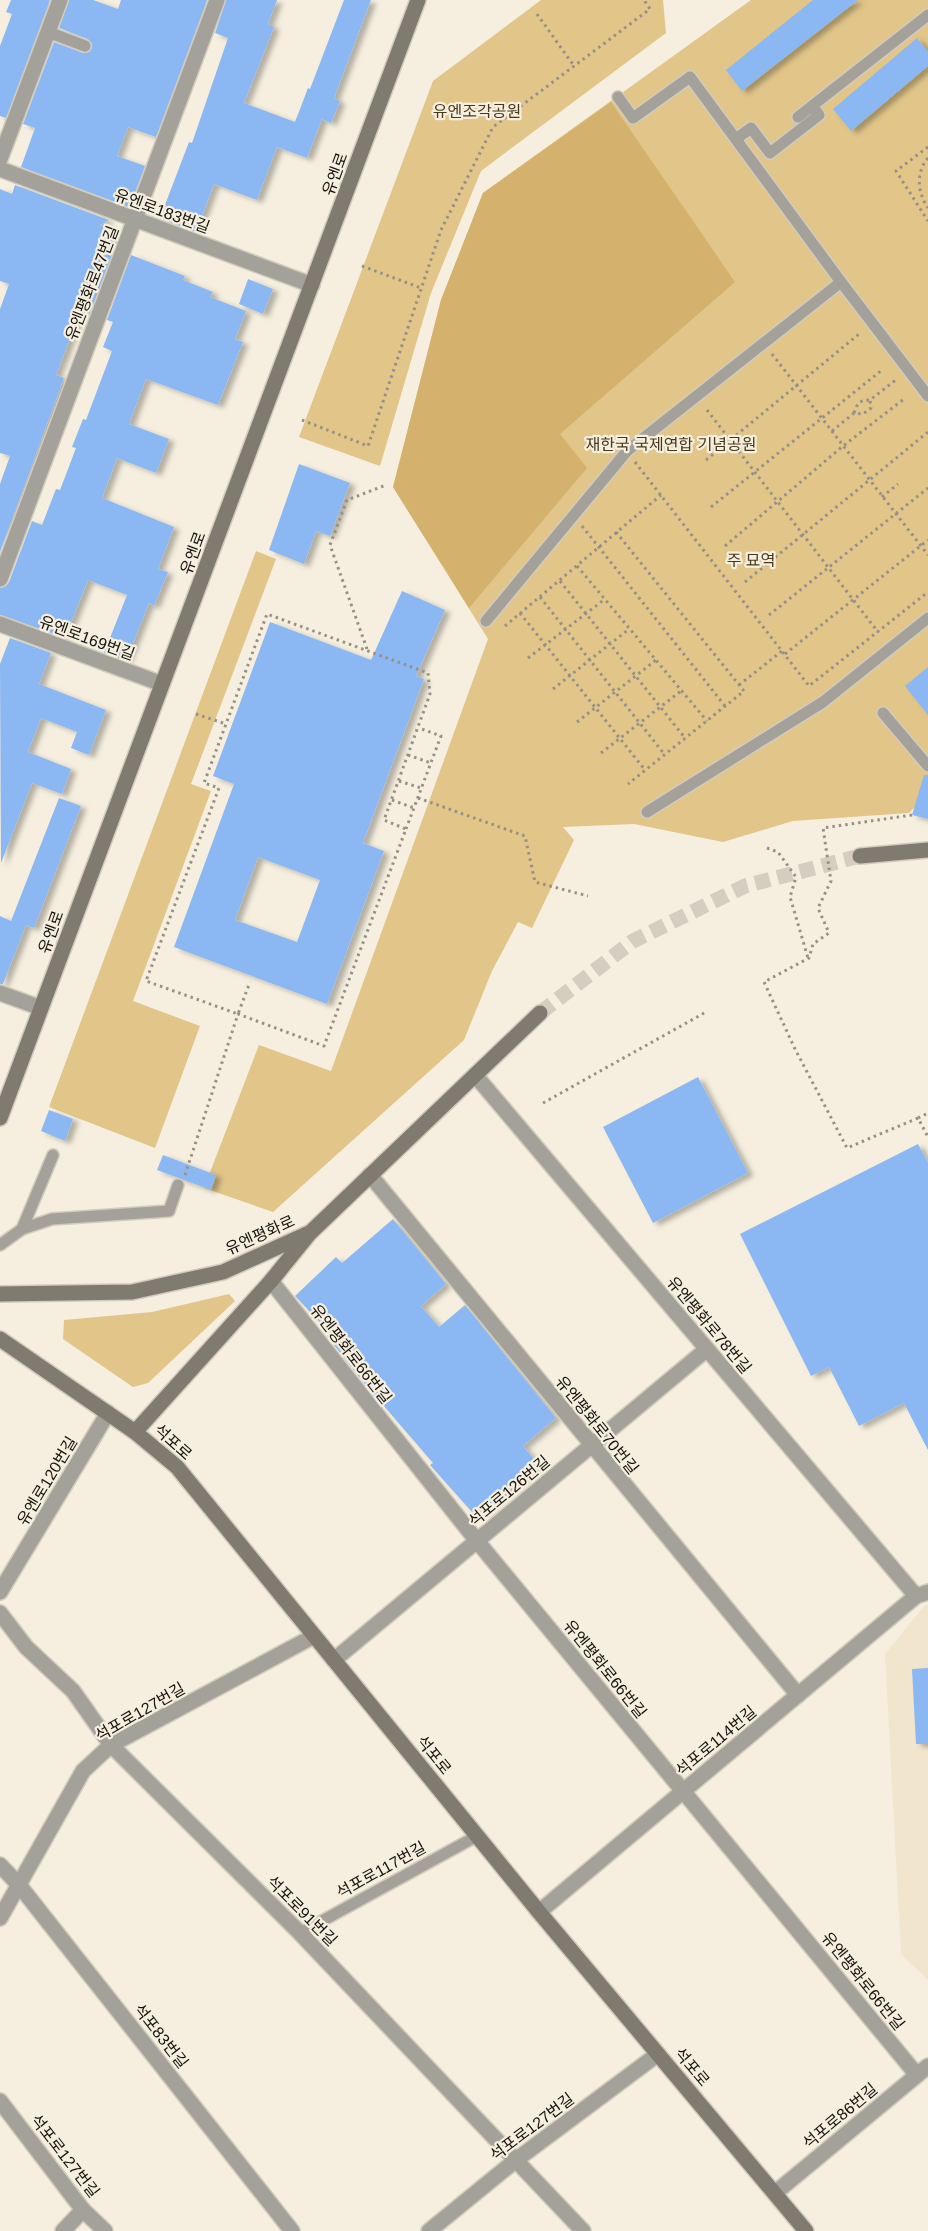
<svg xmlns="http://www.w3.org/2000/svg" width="928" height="2231" viewBox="0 0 928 2231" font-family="Arial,'Noto Sans KR',sans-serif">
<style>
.built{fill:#f1e5ce}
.green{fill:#e1c589}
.forest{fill:#d4b26d}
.building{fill:#8bb8f2;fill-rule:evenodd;filter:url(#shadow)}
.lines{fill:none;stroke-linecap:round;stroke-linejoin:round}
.secondary-tunnel{stroke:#d4cec0;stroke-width:15;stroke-dasharray:15 8;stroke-linecap:butt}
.service-casing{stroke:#d2ccbd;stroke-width:14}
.minor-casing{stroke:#d2ccbd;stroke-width:18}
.secondary-casing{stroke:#d2ccbd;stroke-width:18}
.path{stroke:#969185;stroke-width:3;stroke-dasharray:2.5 4;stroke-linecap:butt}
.service{stroke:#a4a19a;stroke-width:11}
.minor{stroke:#a4a19a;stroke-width:15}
.secondary{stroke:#807b71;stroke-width:15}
.labels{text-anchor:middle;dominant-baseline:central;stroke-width:4.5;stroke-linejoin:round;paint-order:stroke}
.park-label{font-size:16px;fill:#473819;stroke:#f6efdf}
.street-label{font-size:16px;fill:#15130d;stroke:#f6efdf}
</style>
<defs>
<filter id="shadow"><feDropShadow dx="5.5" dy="3" stdDeviation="2.5" flood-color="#0004"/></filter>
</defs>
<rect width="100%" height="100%" fill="#f6efdf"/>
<polygon class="built" points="925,1605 928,1605 928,1980 901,1954 885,1654"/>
<g class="green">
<polygon points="541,0 663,0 666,33 481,171 431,293 380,466 299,437 433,81"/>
<polygon points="751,0 928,0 928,808 914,808 909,813 793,821 723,842 634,824 563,827 574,840 532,928 518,922 492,971 464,1040 273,1212 204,1188 259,1045 331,1071 488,639 393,487 441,300 483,193"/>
<polygon points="256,551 276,559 191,784 211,791 133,1001 200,1026 155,1148 49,1107"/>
<polygon points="229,1294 235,1301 148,1383 133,1387 63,1339 64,1320 152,1312"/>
</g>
<polygon class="forest" points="611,102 735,282 560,434 587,468 469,608 393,487 441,300 483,193"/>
<g class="building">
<polygon points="11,0 50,0 6,118 0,116 0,46 12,14 6,12"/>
<polygon points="69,0 93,0 118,9 121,0 207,0 156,137 128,127 117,156 145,166 129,207 21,167 35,128 23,124 54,42 83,53 89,52 92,48 92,44 88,39 59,28"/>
<polygon points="226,0 277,0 268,24 274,27 244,103 295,122 308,88 310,89 344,0 371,0 334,98 340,101 331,123 322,119 307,158 277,147 257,200 214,184 196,232 160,218 189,142 192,143 228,38 215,33"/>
<polygon points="813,0 858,0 742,91 726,70"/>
<polygon points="917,38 928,52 928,66 851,131 833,109"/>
<polygon points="15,185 109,220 100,225 120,232 90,313 81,310 56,375 64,378 0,552 0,484 10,456 0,453 0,309 9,284 0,281 0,189 12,194"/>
<polygon points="131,255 185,276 183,280 213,292 210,297 246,311 235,339 243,342 218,405 146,379 129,424 169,439 156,473 117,458 102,498 174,527 158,569 168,572 154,606 149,603 126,661 104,653 127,595 88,580 66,635 59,633 58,635 0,615 0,588 6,586 9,582 32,521 42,525 56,489 60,490 76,448 72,447 83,419 86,420 112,351 103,347 113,322 107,320"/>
<polygon points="248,279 273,289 263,314 239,304"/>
<polygon points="299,464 350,483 330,536 316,531 304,564 269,550"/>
<path d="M402,591L445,610L416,676L424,679L363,843L384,851L327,1004L174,947L234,784L213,776L270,622L371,660ZM258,857L320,880L297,942L235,920Z"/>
<polygon points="10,638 51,653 39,684 106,710 89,755 71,748 77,732 41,718 28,752 71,769 62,794 32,783 1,863 0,664"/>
<polygon points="928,667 928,715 905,686"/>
<polygon points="924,775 928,775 928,819 912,815"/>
<polygon points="59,798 81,806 34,928 26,925 3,984 0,984 0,916 11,921"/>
<polygon points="698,1077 748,1173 653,1223 603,1127"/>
<polygon points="49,1110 73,1119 65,1141 41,1131"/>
<polygon points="918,1144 928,1163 928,1450 904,1403 859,1426 829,1367 811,1376 740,1234"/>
<polygon points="163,1155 216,1175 211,1190 157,1170"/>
<polygon points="393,1219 446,1284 421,1306 439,1327 465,1305 556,1418 523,1446 539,1465 481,1514 472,1512 430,1465 433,1463 365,1384 327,1336 330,1333 295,1296 336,1257 342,1263"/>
<polygon points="928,1668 928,1744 916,1744 912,1669"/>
</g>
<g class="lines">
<polyline class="secondary-tunnel" points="540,1013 633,941 745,886 860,856"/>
<defs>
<g id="service">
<polyline points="48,32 85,46"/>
<polyline points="618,97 633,118 690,77 841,282 928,396"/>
<polyline points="798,117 928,15"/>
<polyline points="736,139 751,128 770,153 819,115 812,106"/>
<polyline points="486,621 627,451 841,282"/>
<polyline points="883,713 928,766"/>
<polyline points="647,812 823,702 928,618"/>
<polyline points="22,1229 53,1155"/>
<polyline points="0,1245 22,1229 52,1219 169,1211 178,1185"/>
<polyline points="300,1933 477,1836"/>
</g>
<g id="minor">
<polyline points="0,159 60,0"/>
<polyline points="0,169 312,285"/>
<polyline points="0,579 217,0"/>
<polyline points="0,624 162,684"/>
<polyline points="0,993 41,1008"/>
<polyline points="475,1075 916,1596"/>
<polyline points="370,1175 798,1695"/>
<polyline points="271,1281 477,1541 917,2075"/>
<polyline points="0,1592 108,1413"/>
<polyline points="0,1613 26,1647 73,1691 111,1745 300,1933 583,2231"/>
<polyline points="334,1660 707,1349"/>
<polyline points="0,1865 19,1885 292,2231"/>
<polyline points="539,1912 916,1596 928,1592"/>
<polyline points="0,1918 83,1771 111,1745 314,1636"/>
<polyline points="0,2101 83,2210 105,2231"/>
<polyline points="775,2193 928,2066"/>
<polyline points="63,2231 83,2210"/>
<polyline points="429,2231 516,2160 658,2054"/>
</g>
<g id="secondary">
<polyline points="860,856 928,850"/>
<polyline points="0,1118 418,0"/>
<polyline points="0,1294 132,1292 223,1272 311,1232 540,1013"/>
<polyline points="0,1339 135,1432 177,1467 539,1912 806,2231"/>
<polyline points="135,1432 271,1281 309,1234"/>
</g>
</defs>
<use href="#service" class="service-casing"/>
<use href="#minor" class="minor-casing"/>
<use href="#secondary" class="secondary-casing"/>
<g class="path">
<polyline points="537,14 574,66"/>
<polyline points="928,147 896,171 928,221"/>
<path d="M928,158C915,173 918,193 928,208"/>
<polyline points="362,266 421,288"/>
<polyline points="772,354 928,555"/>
<polyline points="707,410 878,632"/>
<path d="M854,413C857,403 860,400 870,400"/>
<polyline points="302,420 368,446 441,230 493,127 650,9 644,0"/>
<polyline points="832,431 854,413 863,414 871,408 870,400 897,379"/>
<polyline points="706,460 859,334"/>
<polyline points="635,462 809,686 928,592"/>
<polyline points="882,497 898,484"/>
<polyline points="711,507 882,370"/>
<polyline points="582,526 725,706"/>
<polyline points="616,532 744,691 628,784"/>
<polyline points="725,546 843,446 904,399"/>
<polyline points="577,566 707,721"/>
<polyline points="560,581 685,738"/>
<polyline points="745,582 928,432"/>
<polyline points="540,597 665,755"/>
<polyline points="520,613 645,770"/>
<polyline points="769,615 928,488"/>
<polyline points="505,626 661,495"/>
<polyline points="367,649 330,545 347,500 386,485"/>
<polyline points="785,654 928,540"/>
<polyline points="528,658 605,599"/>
<polyline points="739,685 782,651"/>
<polyline points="553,689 629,629"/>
<polyline points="196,714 226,724"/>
<polyline points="577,722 656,660"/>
<polyline points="601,753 681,691"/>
<polyline points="408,755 431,763"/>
<polyline points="399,781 421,788"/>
<polyline points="418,798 525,836 535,882 588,896"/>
<polyline points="392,800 414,808"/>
<polyline points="912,815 823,828 831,881 818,908 829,933 813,944 809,958 764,982 795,1049 847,1148 918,1118 928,1137"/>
<polyline points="406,829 441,736 419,728"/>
<polyline points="767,848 778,852 796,877 790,897 808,958"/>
<polyline points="543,1103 706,1012"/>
<polyline points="918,1118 928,1113"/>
<polyline points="185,1175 238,1014 324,1046 406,829 384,820 430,694 428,673 267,614 204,783 219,788 146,981 238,1014 250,982"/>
</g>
<use href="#service" class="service"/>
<use href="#minor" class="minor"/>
<use href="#secondary" class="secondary"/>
</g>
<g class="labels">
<g class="park-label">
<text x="477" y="111">유엔조각공원</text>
<text x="671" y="444">재한국 국제연합 기념공원</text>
<text x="751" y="560">주 묘역</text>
</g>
<g class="street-label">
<text transform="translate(335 174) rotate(-70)">유엔로</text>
<text transform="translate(162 211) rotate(20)">유엔로183번길</text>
<text transform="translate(92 283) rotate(-69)">유엔평화로47번길</text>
<text transform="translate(193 553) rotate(-70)">유엔로</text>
<text transform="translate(87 638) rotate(20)">유엔로169번길</text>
<text transform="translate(51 932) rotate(-70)">유엔로</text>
<text transform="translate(260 1235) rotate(-24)">유엔평화로</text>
<text transform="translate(709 1325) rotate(50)">유엔평화로78번길</text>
<text transform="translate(351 1354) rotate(52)">유엔평화로66번길</text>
<text transform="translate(597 1425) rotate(51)">유엔평화로70번길</text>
<text transform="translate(173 1442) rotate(42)">석포로</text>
<text transform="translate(47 1481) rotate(-59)">유엔로120번길</text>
<text transform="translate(509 1491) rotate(-40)">석포로126번길</text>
<text transform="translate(605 1669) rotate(51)">유엔평화로66번길</text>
<text transform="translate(140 1712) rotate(-30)">석포로127번길</text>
<text transform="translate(716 1741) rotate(-40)">석포로114번길</text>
<text transform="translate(434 1755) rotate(51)">석포로</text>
<text transform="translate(381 1870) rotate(-29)">석포로117번길</text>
<text transform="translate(302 1911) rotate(45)">석포로91번길</text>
<text transform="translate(863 1981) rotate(51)">유엔평화로66번길</text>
<text transform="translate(161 2036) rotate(52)">석포83번길</text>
<text transform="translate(692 2067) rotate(50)">석포로</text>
<text transform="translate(840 2116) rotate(-40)">석포로86번길</text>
<text transform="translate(532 2127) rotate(-37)">석포로127번길</text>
<text transform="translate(65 2156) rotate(52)">석포로127번길</text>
</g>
</g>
</svg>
